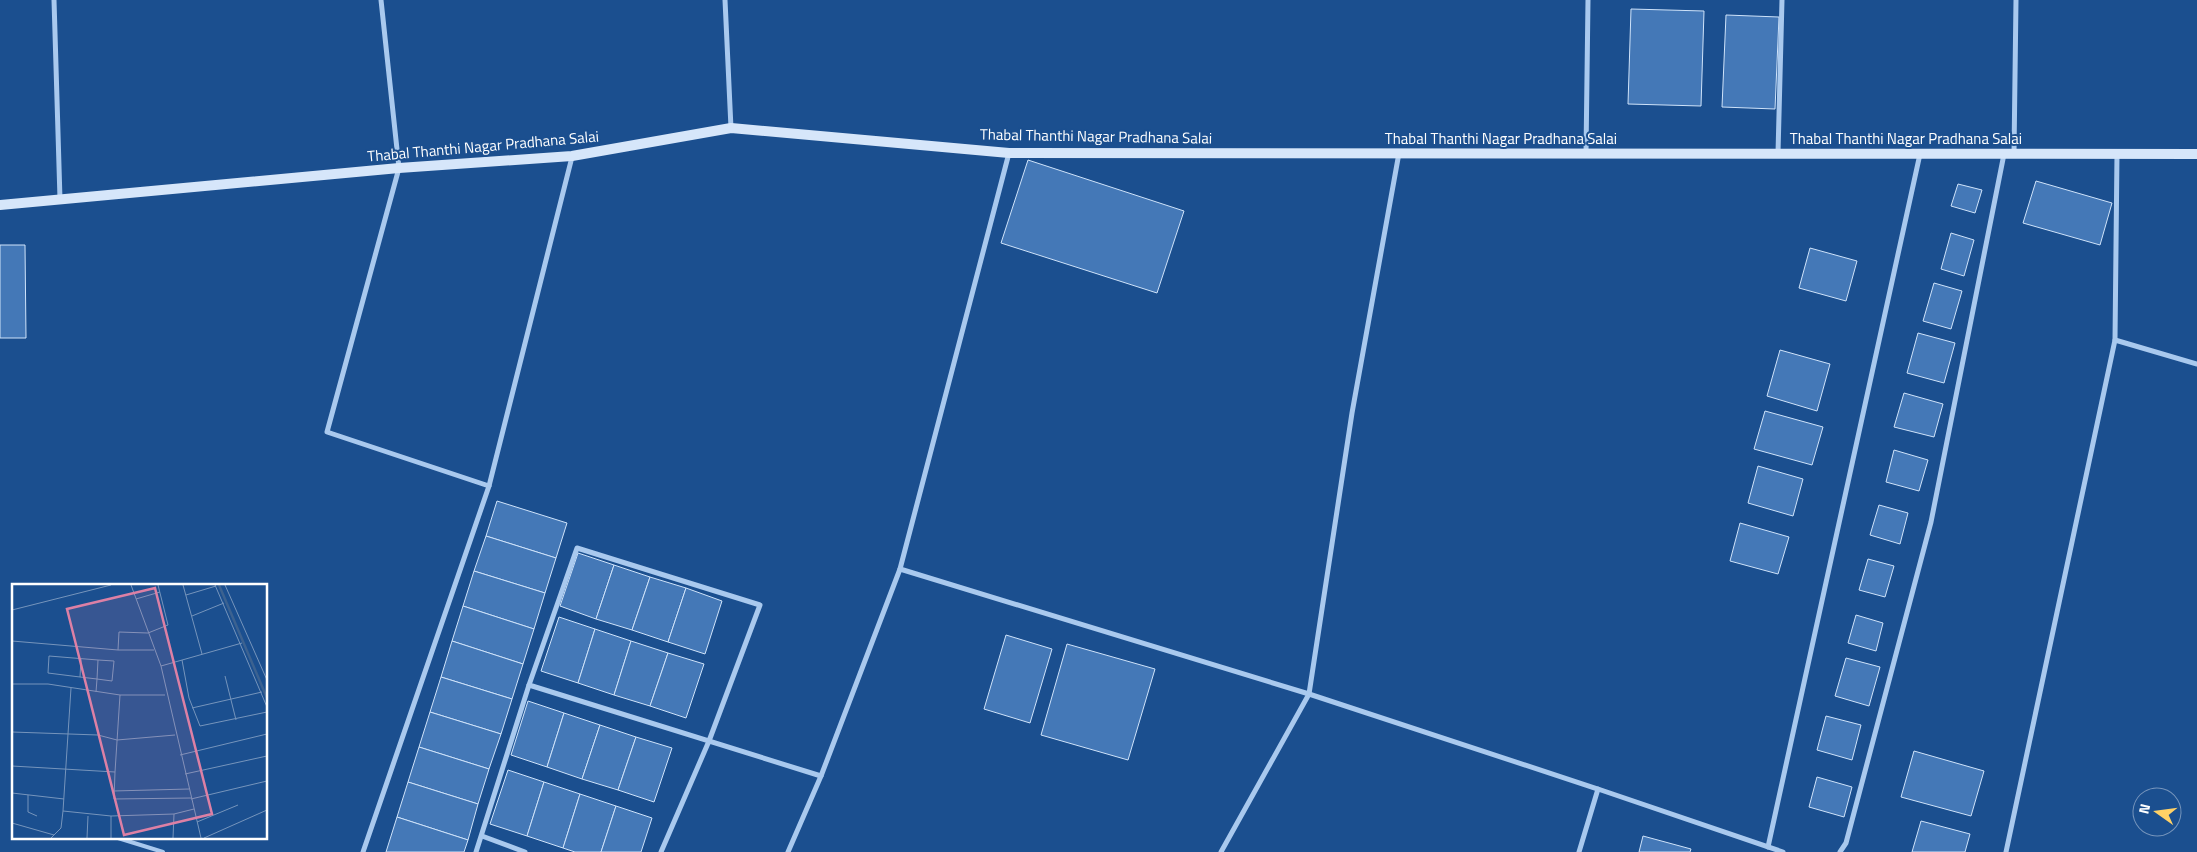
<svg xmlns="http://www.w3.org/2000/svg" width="2197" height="852" viewBox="0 0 2197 852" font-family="'Titillium Web',sans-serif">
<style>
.building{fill:#4478b7;stroke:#cfe3fa}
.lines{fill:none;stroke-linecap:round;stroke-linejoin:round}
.service{stroke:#a9c9ee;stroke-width:4}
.minor{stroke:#a9c9ee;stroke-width:5}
.secondary{stroke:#d6e6fa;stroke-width:10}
.labels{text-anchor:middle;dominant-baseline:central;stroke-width:4;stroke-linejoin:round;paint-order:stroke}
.street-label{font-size:15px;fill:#fff;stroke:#1b4f8f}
.inset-river{fill:none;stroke:#3c6290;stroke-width:2.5}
.inset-road{fill:none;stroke:#7695bc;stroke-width:1}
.view{fill:#dd80a5;fill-opacity:0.15;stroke:#dd80a5;stroke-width:2.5}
.inset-edge{fill:none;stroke:#fff;stroke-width:2.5}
</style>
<rect width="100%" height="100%" fill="#1b4f8f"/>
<g class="building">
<polygon points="1631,9 1704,11 1701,106 1628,104"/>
<polygon points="1726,15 1779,17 1775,109 1722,107"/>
<polygon points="1028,160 1184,211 1157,293 1001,243"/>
<polygon points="2036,181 2112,203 2100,245 2023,223"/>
<polygon points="1958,184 1982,190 1975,213 1951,206"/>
<polygon points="1951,233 1974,240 1964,276 1941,269"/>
<polygon points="0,245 25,245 26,338 0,338"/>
<polygon points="1810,248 1857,261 1846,301 1799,288"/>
<polygon points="1934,283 1962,291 1951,329 1923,321"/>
<polygon points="1918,333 1955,343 1944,383 1907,373"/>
<polygon points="1780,350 1830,364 1817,411 1767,396"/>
<polygon points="1904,393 1943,404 1934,437 1894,427"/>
<polygon points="1765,411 1823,427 1812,465 1754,449"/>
<polygon points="1894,450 1928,460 1919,491 1886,482"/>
<polygon points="1758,466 1803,479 1793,516 1748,503"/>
<polygon points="497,501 567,523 556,558 486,536"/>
<polygon points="1879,505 1908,513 1900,544 1870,535"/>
<polygon points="1740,523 1789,537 1778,574 1730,561"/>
<polygon points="486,536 556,558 545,593 474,571"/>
<polygon points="578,553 614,565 596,619 560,606"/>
<polygon points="1868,559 1894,566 1885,597 1859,590"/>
<polygon points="614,565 650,577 632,630 596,619"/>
<polygon points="474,571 545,593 534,629 463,606"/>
<polygon points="650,577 686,588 668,642 632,630"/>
<polygon points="686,588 722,601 705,654 668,642"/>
<polygon points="463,606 534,629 523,664 452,641"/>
<polygon points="1856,615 1883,623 1876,651 1848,643"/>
<polygon points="559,617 595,629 578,683 541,671"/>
<polygon points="595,629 631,641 614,695 578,683"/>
<polygon points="1006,635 1052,649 1030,723 984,709"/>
<polygon points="452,641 523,664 512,699 441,677"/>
<polygon points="631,641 668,653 650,706 614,695"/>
<polygon points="1067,644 1155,669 1128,760 1041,735"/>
<polygon points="668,653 704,664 686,718 650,706"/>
<polygon points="1846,658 1880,667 1869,706 1835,696"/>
<polygon points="441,677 512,699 501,734 430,712"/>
<polygon points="528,701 564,713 547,767 511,755"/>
<polygon points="430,712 501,734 489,769 419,747"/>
<polygon points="564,713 600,725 582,779 547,767"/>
<polygon points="1826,716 1861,725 1852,760 1817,750"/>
<polygon points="600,725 636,737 618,790 582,779"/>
<polygon points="636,737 672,748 654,802 618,790"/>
<polygon points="419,747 489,769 478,804 408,782"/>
<polygon points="1914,751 1984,771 1971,816 1901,797"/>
<polygon points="508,770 544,782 527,836 490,824"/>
<polygon points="1817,777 1852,787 1844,817 1809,807"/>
<polygon points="408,782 478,804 468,840 397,817"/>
<polygon points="544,782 580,794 563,848 527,836"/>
<polygon points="580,794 616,806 601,852 575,852 563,848"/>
<polygon points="616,806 652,818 641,852 601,852"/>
<polygon points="397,817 468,840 464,852 386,852"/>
<polygon points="1921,821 1970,834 1965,852 1912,852"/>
<polygon points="1643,836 1691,849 1690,852 1639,852"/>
</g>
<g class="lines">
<polyline class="service" points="118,838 163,852"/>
<g class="minor">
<polyline points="54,0 60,199"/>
<polyline points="381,0 399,168 327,432 489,486 572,157"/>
<polyline points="725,0 731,128"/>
<polyline points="1586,153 1588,0"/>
<polyline points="1778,153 1782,0"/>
<polyline points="2014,153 2016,0"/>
<polyline points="2115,340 2197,364"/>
<polyline points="900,569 1309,694 1598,789 1579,852"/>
<polyline points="1598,789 1783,852"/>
<polyline points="482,836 525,852"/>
<polyline points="1768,847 1920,154"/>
<polyline points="363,852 489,486"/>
<polyline points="476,852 529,685"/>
<polyline points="661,852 709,741 760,605 577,548 529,685 821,776"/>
<polyline points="788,852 821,776 900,569 1009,153"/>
<polyline points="1221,852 1309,694 1352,413 1399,153"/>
<polyline points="1840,852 1846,843 1931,522 2004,154"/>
<polyline points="2006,852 2115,340 2117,154"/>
</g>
<polyline class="secondary" points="0,205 399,168 572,156 731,128 1009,153 2197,154"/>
</g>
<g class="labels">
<g class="street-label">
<text transform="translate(1096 136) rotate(1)">Thabal Thanthi Nagar Pradhana Salai</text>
<text x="1501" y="138">Thabal Thanthi Nagar Pradhana Salai</text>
<text x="1906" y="138">Thabal Thanthi Nagar Pradhana Salai</text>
<text transform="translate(483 146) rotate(-5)">Thabal Thanthi Nagar Pradhana Salai</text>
</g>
</g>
<g transform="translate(12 584)">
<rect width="255" height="255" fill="#1b4f8f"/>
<path class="inset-river" d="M207,1L255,114"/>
<path class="inset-road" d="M119,1L149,82L189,254M171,1L190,70M203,1L255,123M213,1L255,96M174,11L204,2M124,15L148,8M0,26L99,1M180,32L212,19M0,57L106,66M142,66H106L107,48L136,49L156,41L146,1M170,76L177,114L188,142L255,128M149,82L230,59M213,92L224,136M68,93L69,75M0,100H36L108,111H153M59,104L51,227L99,232L162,230L182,225M84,108L85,95L86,76L102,77L100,97L85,95L68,93L36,89L37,72L86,76M180,124L250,108M0,148L86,151L105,156L163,151M168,171L255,150M0,182L103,188L108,111M103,188L102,215L179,214M173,190L255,172M101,207L177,205M0,209L52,215M16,211V228L25,232M179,215L255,197M185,238L226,221M0,239L42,251M39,254L49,244L51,227M75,254L76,232M99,254V232M161,254L162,230M192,254L255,226"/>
<path class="view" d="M143,4L200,230L112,251L55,25Z"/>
<rect width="255" height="255" class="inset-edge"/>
</g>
<g transform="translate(2157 812) rotate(284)"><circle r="24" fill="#1b4f8f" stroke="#7695bc"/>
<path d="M0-4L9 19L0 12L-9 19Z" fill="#ffd166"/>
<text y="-8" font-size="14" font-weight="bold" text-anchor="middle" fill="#ffffff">N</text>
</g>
</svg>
